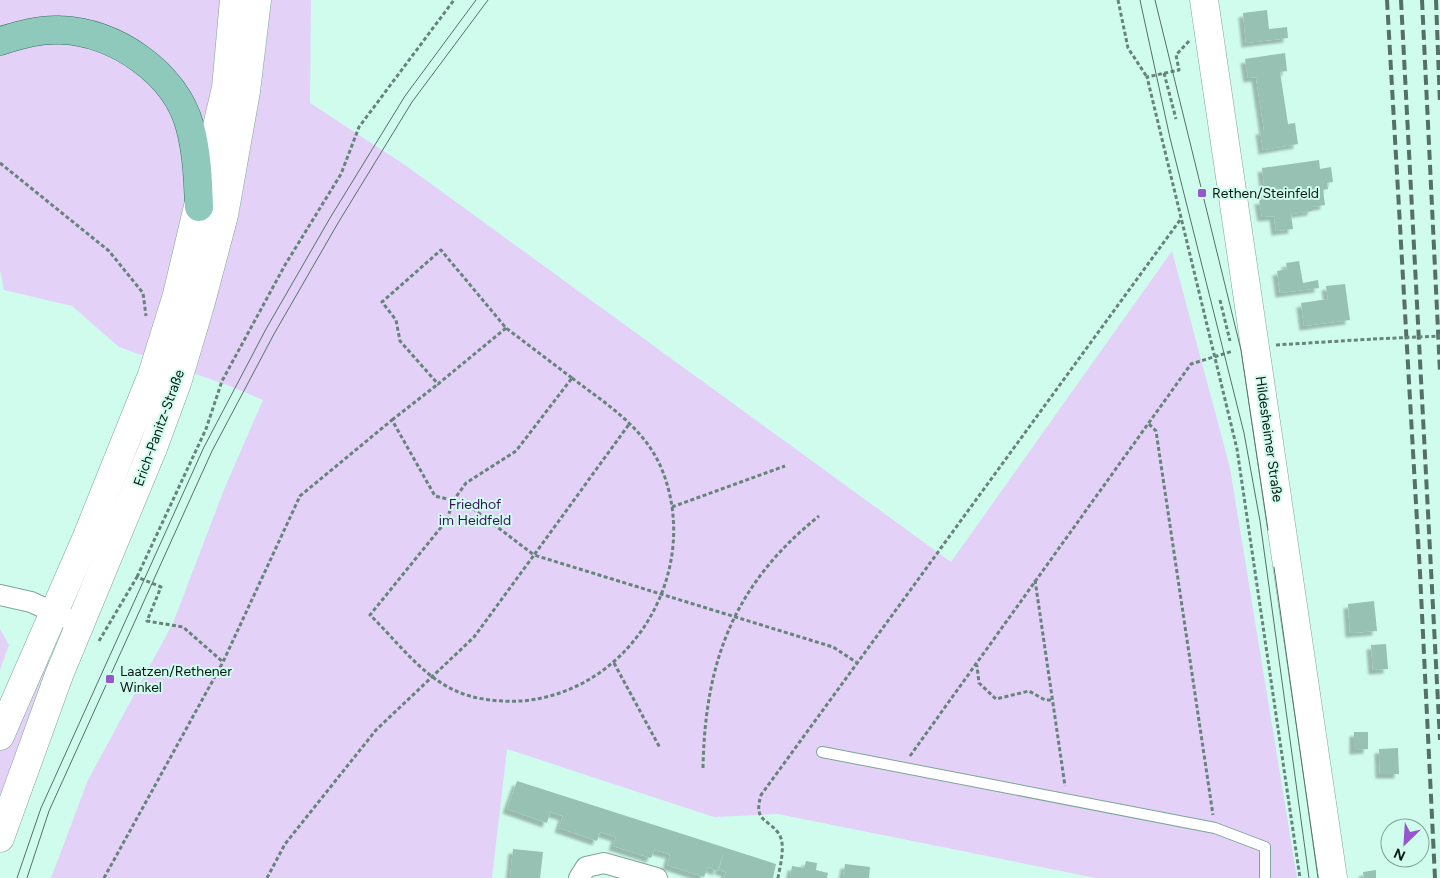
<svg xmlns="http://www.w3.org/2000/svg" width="1440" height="878" viewBox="0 0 1440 878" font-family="Figtree,sans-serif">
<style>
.green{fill:#e3d1f8}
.building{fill:#96c1b3;filter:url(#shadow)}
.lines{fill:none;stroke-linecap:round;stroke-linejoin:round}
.lane-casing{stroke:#7ba598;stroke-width:12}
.street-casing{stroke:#7ba598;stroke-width:22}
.secondary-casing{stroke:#7ba598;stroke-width:29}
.primary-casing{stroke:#2f7463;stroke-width:29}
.path{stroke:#67847b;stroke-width:3;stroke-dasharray:4 2.5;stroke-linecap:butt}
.lane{stroke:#fff;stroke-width:10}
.street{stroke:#fff;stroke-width:20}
.secondary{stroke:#fff;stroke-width:28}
.primary{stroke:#8fc9bb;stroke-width:28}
.tram{stroke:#557068;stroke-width:1}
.rail{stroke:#557068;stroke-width:4;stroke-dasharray:10 5;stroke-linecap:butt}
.path-bridge{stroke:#67847b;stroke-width:3;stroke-dasharray:4 2.5;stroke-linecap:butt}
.poi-dot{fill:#9657cd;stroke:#d0fcee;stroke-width:2}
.labels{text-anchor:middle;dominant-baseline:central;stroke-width:4;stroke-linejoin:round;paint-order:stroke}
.poi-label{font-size:14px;fill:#091915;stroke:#d0fcee;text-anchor:start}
.street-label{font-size:14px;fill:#091915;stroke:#d0fcee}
.park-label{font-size:14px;fill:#3b1059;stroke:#d0fcee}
</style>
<defs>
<filter id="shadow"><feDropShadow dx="-4.5" dy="4.5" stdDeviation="1" flood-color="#0004"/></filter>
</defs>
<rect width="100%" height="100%" fill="#d0fcee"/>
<g class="green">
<polygon points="0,0 311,0 310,103 405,165 951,562 1172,251 1230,468 1297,878 1096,878 778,814 714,817 507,749 492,878 51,878 88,780 173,623 223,492 263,400 227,385 119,347 72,306 4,290 0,270"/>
<polygon points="0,629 9,645 0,670"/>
<polygon points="35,655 63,666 0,839 0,736"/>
</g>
<g class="building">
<polygon points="1267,10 1269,29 1287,27 1288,38 1246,43 1243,13"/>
<polygon points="1285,53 1287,71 1280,72 1288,124 1295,123 1298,144 1263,150 1260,130 1264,130 1256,77 1248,78 1245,59"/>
<polygon points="1319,160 1320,169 1331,167 1333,182 1327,183 1328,189 1323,190 1325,205 1312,207 1312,211 1291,214 1293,229 1276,231 1274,216 1262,217 1259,200 1266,199 1262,168"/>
<polygon points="1299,261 1303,283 1318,280 1319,288 1280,293 1277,271 1287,269 1286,263"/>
<polygon points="1345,284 1350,320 1304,326 1301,303 1328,299 1326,286"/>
<polygon points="1374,601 1377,631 1350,633 1348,604"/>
<polygon points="1386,644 1388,669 1373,670 1371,645"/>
<polygon points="1354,732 1368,732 1368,749 1354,750"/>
<polygon points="1398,748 1399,774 1380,774 1379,749"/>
<polygon points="517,781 776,864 773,878 724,878 726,872 719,870 724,852 717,871 708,867 704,877 667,865 670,854 654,850 651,858 613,846 616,837 600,832 597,841 559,828 563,816 550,812 547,823 507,809"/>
<polygon points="513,849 543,852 540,878 510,878"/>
<polygon points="806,861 817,863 816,870 828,873 827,878 790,878 792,866 804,868"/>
<polygon points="845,864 870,867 869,878 843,878"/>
<polygon points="1376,870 1376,878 1364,878 1363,872"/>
</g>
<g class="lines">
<defs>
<polyline id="lane" points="822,752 1215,828 1265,847 1265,878"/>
<g id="street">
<polyline points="0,595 31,602 66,618"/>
<polyline points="579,878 586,867 604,863 657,878"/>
</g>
<g id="secondary">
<polyline points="1204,0 1333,878"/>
<polyline points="0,736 86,539 152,375 177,295 226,88 234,0"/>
<polyline points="0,838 59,675 153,448 177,383 201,302 224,215 246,91 257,0"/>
</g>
<path id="primary" d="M0,41C20,35 39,29 60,30C114,31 176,73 190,127C197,153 198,180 199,207"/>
</defs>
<use href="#lane" class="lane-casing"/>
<use href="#street" class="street-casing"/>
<use href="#secondary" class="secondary-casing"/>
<use href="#primary" class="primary-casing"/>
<g class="path">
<polyline points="1118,0 1128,48 1147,77"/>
<polyline points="1189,41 1176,55 1179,70 1147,77 1237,449 1300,878"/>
<polyline points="1164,73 1176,119"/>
<polyline points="0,163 109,251 143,293 146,316"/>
<polyline points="1220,300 1230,341"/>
<polyline points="506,328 438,384 400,341 396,320 382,302 441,250 506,328 572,378"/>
<polyline points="1276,345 1373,339"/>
<path d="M572,378C605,403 642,426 660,465C705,567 634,692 521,701C500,702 474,700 454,690C421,675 396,640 370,615L447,520L453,501L466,483L516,451Z"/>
<polyline points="392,420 438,384"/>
<polyline points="1149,424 1156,431 1213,815"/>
<polyline points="672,507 785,466"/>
<polyline points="137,577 206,429 222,381 285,265 341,174 359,127 454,0"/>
<polyline points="1035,580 1065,786"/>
<polyline points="99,641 137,577 161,587 147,621 183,627 223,662 300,496 392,420 435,496 467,504 534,555 630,423"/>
<polyline points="614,663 660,748"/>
<polyline points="975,664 977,666 979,683 996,699 1029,691 1045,700 1052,700"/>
<polyline points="910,756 1191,364 1233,351"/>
<path d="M703,768C705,661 734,584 819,516"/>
<polyline points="104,878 223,662"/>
<polyline points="267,878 285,844 376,730 474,637 534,555 833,647 856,662"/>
<path d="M778,878C780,866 786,845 779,834C768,818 753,822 761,795L1180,220"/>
</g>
<use href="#lane" class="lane"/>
<use href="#street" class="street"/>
<use href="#secondary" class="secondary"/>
<use href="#primary" class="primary"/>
<g class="tram">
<polyline points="1140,0 1170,138 1244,433 1260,521 1309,878"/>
<polyline points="1155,0 1241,350 1268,530"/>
<polyline points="1274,567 1318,878"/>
<polyline points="17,878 41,808 204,447 266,329 330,218 405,96 476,0"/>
<polyline points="27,878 49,811 212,451 274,334 338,223 412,102 488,0"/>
</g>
<g class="rail">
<polyline points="1387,0 1420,573 1435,878"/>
<polyline points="1401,0 1440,740"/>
<polyline points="1422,0 1440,372"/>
<polyline points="1436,0 1440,105"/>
</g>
<polyline class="path-bridge" points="1373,339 1440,336"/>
</g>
<g class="poi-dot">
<rect x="1197" y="188" width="10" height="10" rx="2.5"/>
<rect x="105" y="674" width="10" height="10" rx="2.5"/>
</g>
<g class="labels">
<g class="poi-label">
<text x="1212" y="193">Rethen/Steinfeld</text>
<text x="120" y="671">Laatzen/Rethener<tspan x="120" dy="16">Winkel</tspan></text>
</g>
<g class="street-label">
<text transform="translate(159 428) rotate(-70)">Erich-Panitz-Straße</text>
<text transform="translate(1269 439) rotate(82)">Hildesheimer Straße</text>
</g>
<g class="park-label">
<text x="475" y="504">Friedhof<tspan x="475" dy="16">im Heidfeld</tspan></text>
</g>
</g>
<g transform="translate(1405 843) rotate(205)"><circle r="24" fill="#d0fcee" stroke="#80a197"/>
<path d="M0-4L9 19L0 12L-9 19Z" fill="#9657cd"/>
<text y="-8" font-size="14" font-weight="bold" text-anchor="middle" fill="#091915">N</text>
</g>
</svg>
